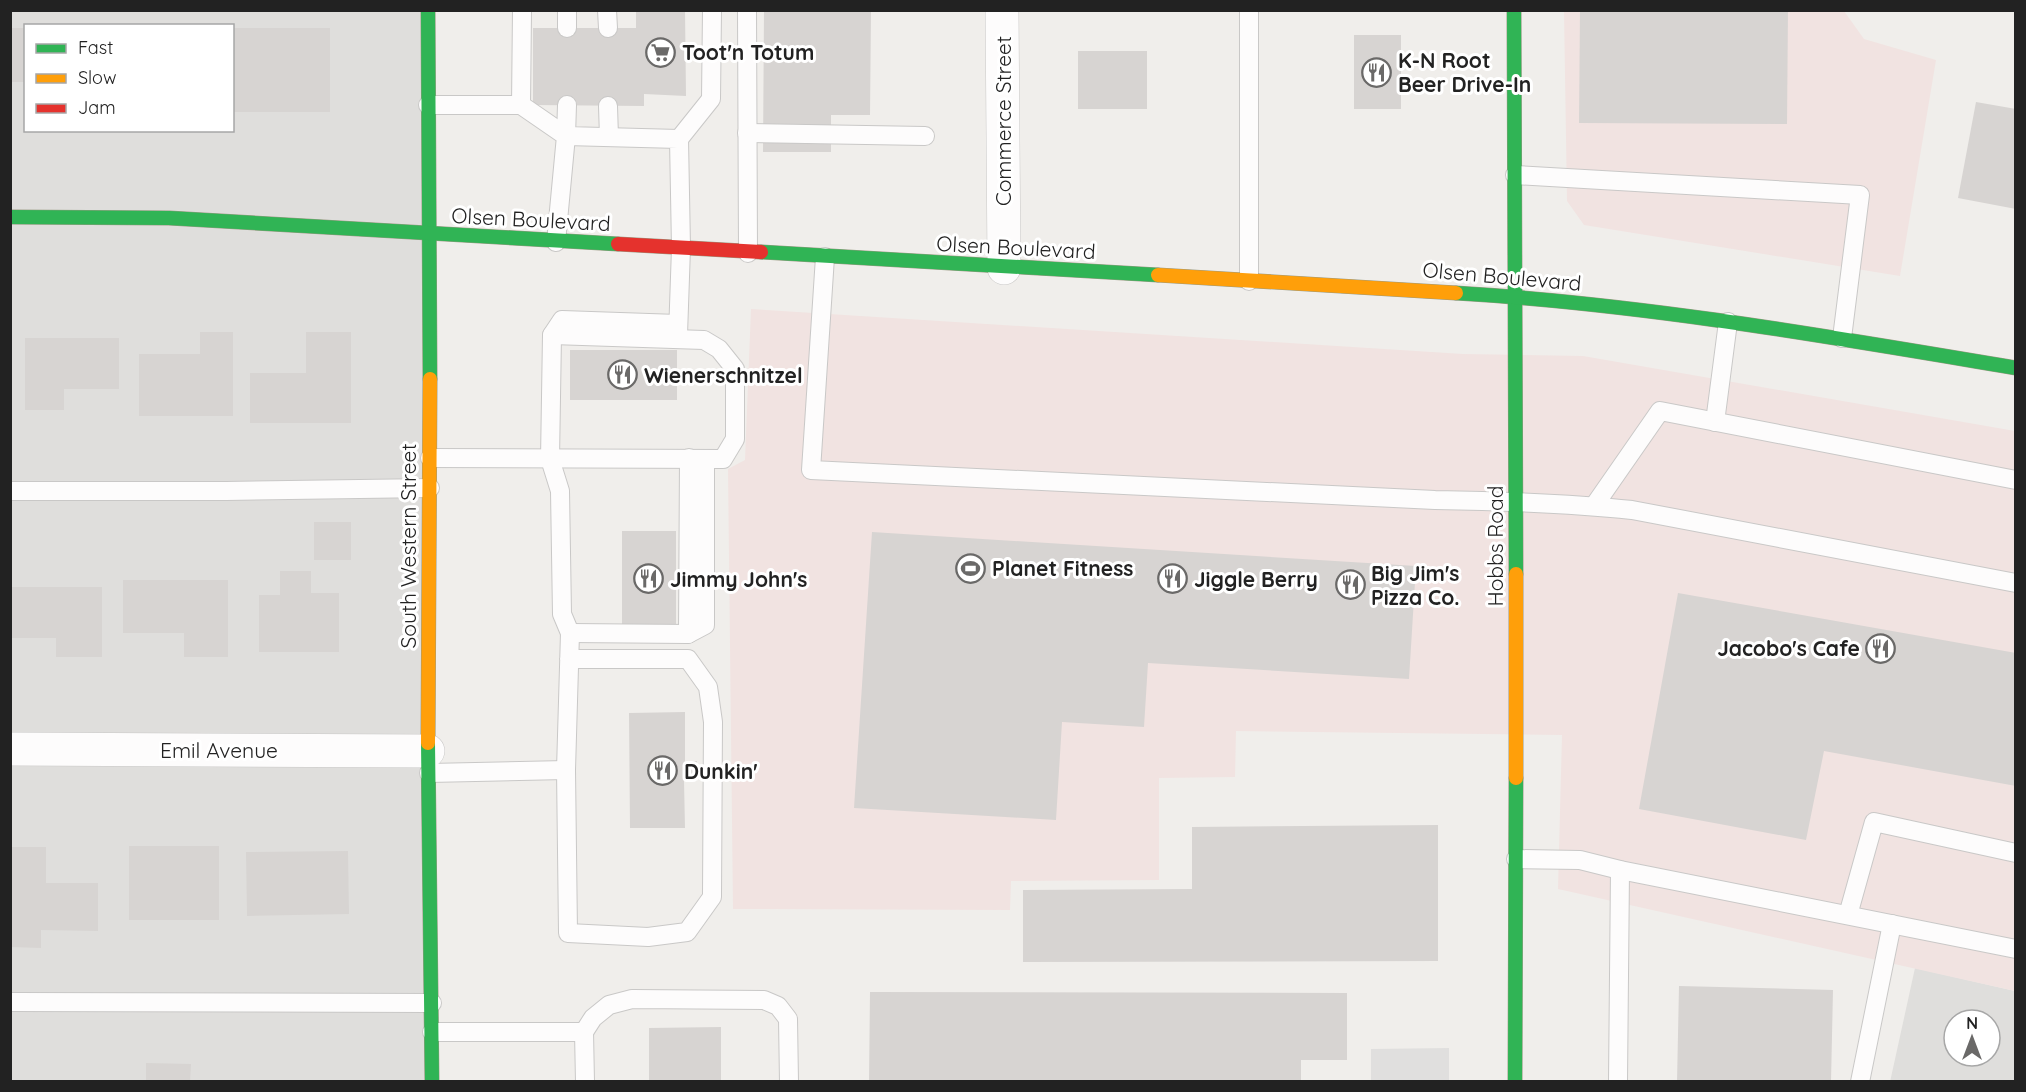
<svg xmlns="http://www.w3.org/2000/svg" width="2026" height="1092" viewBox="0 0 2026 1092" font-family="Quicksand,sans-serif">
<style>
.residential{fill:#dfdedc;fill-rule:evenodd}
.commercial{fill:#f1e3e1}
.parking{fill:#e0dfde}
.building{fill:#d7d4d2}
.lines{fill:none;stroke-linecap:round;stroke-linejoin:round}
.lane-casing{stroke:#c9c8c7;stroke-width:20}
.street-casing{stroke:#c9c8c7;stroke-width:34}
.fast-casing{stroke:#999a82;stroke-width:15}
.slow-casing{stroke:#999a82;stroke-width:15}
.jam-casing{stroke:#999a82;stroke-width:15}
.lane{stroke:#fdfcfc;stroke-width:18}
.street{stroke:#fdfcfc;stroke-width:33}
.fast{stroke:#30b455;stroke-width:14}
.slow{stroke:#ff9f0a;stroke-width:14}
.jam{stroke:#e5322d;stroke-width:14}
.labels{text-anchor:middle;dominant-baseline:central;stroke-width:6;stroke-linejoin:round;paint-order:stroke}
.poi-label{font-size:21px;font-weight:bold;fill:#222;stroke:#fff;text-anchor:start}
.street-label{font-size:21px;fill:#222;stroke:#fff}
</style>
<rect width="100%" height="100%" fill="#f0eeeb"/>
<g class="residential">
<path d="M10,11H432L434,1081H11ZM26,26H232V130H26Z"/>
<path d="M1915,968L2015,991V1081L1890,1082ZM1954,1020H1990V1056H1954Z"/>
</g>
<g class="commercial">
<polygon points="1564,11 1844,11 1864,39 1936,60 1900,276 1584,225 1567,201"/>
<polygon points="751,309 1463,354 1583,356 2015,431 2015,991 1558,889 1562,735 1236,731 1235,777 1159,778 1159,880 1011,881 1010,910 733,909 728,469 745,460"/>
</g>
<polygon class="parking" points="1449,1048 1449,1081 1371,1081 1371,1049"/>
<g class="building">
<polygon points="636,10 685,10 686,96 644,94 644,106 533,105 533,28 636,28"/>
<polygon points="764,10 871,10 870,115 831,115 831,152 763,152"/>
<polygon points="1580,10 1788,10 1787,124 1579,123"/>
<rect x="10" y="28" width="15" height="54"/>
<rect x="232" y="28" width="98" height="84"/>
<rect x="1354" y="35" width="47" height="74"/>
<rect x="1078" y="51" width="69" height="58"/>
<polygon points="1976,102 2016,109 2016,209 1958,198"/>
<polygon points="200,332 233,332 233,416 139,416 139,354 200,354"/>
<polygon points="306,332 351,332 351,423 250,423 250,373 306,373"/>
<polygon points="25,338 119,338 119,389 64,389 64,410 25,410"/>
<rect x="570" y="350" width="107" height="50"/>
<rect x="314" y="522" width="37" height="38"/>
<rect x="622" y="531" width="54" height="95"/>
<polygon points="872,532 1416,566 1409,679 1148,663 1144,727 1062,722 1056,820 854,808"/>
<polygon points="280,571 311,571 311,593 339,593 339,652 259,652 259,595 280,595"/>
<polygon points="123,580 228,580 228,657 184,657 184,633 123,633"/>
<polygon points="10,587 102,587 102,657 56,657 56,638 10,638"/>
<polygon points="1678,593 2016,653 2016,786 1824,751 1806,840 1639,809"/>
<polygon points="685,712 685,761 697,761 697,781 684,781 685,828 630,828 629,713"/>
<polygon points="1438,825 1438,961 1023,962 1023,890 1192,889 1192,827"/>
<rect x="129" y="846" width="90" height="74"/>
<polygon points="10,847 46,847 46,883 98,883 98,931 41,930 41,948 10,947"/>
<polygon points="348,851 349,914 247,916 246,852"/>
<polygon points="1679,986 1833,990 1831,1082 1677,1082"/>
<polygon points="870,992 1347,993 1347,1060 1301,1060 1301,1082 869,1082"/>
<polygon points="721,1027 721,1082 649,1082 649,1028"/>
<polygon points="146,1063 191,1064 190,1082 146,1082"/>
</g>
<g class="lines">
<defs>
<g id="lane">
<polyline points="522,10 521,105 566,136 556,242"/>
<polyline points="567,10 567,28"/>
<polyline points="607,10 608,28"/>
<polyline points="747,10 748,253"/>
<polyline points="1249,10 1249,281"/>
<polyline points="428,105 521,105"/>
<polyline points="567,105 566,136 679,139 681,248 678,335"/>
<polyline points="608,106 609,137"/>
<polyline points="747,133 925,136"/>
<polyline points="679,139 711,99 712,10"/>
<polyline points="1515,175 1860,195 1842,338"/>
<path d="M825,257L811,470L1435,500C1501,501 1567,503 1632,510L2016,583"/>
<polyline points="1715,422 1728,322"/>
<polyline points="430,458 723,459 735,439 735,369 719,349 704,340 552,335"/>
<polyline points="10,491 226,491 430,488"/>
<polyline points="1594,506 1660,411 2016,480"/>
<polyline points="570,633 688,634 705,625 705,459"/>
<polyline points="688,634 689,458"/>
<polyline points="569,659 688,659 708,687 713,722 712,897 687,932 648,937 568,933 566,770 570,633 562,614 560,491 550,459 552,335 562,320 678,324"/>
<polyline points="429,773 566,770"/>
<polyline points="1516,859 1580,860 1620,870 2016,949"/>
<polyline points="1848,915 1874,822 2016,853"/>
<polyline points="10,1002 432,1003"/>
<polyline points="432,1032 584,1032 585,1082"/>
<polyline points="584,1032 593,1018 609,1005 632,999 764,1000 778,1006 788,1019 789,1082"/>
<polyline points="1618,1082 1620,870"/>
<polyline points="1860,1082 1892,924"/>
</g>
<g id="street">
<polyline points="1002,10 1004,268"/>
<polyline points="10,749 428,751"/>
</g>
<g id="fast">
<polyline points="428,10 430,379"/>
<polyline points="1514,10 1516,574"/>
<polyline points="10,217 169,218 618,244"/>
<polyline points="761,252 1158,275"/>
<path d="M1456,293C1644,304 1831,337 2016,368"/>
<polyline points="428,743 432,1082"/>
<polyline points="1515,1082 1516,778"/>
</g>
<g id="slow">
<polyline points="1158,275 1456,293"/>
<polyline points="428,743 430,379"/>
<polyline points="1516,778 1516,574"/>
</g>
<polyline id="jam" points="618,244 761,252"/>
</defs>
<use href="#lane" class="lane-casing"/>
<use href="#street" class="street-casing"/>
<use href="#fast" class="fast-casing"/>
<use href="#slow" class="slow-casing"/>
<use href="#jam" class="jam-casing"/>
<use href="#lane" class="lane"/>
<use href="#street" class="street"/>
<use href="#fast" class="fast"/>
<use href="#slow" class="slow"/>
<use href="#jam" class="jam"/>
</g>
<defs>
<symbol id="supermarket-ring" viewBox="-11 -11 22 22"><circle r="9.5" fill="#fff" stroke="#6a6968" stroke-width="1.5"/><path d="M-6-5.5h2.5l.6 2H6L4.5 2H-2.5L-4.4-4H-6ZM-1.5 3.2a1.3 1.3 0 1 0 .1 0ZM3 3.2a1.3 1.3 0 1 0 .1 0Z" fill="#6a6968"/></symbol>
<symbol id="restaurant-ring" viewBox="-11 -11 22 22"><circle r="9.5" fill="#fff" stroke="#6a6968" stroke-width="1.5"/><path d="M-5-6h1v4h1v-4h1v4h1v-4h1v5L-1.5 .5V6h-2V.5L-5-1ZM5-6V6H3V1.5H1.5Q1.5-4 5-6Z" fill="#6a6968"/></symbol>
<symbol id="stadium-ring" viewBox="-11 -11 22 22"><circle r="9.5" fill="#fff" stroke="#6a6968" stroke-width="1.5"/><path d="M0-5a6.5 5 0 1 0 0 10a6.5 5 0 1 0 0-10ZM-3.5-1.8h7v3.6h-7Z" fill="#6a6968"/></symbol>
</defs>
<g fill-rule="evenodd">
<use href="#supermarket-ring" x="644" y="36" width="33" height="33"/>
<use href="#restaurant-ring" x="1360" y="56" width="33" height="33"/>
<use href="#restaurant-ring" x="606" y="358" width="33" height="33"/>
<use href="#stadium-ring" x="954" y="552" width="33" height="33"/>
<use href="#restaurant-ring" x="632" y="562" width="33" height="33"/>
<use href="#restaurant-ring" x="1156" y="562" width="33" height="33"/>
<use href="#restaurant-ring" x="1334" y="568" width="33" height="33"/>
<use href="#restaurant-ring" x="1864" y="632" width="33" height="33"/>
<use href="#restaurant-ring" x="646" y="754" width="33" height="33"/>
</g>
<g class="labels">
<g class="poi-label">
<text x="682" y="52">Toot'n Totum</text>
<text x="1398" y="60">K-N Root<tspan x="1398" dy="24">Beer Drive-In</tspan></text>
<text x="644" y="375">Wienerschnitzel</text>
<text x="992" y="568">Planet Fitness</text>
<text x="1371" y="573">Big Jim's<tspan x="1371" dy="24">Pizza Co.</tspan></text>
<text x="670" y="579">Jimmy John's</text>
<text x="1194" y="579">Jiggle Berry</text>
<text x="1860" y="648" text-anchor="end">Jacobo's Cafe</text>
<text x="684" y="771">Dunkin'</text>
</g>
<g class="street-label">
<text transform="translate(1003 121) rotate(-90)">Commerce Street</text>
<text transform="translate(531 219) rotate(3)">Olsen Boulevard</text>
<text transform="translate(1016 247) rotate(3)">Olsen Boulevard</text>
<text transform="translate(1502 276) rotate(5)">Olsen Boulevard</text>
<text transform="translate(408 546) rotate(-90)">South Western Street</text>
<text transform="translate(1495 546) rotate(-90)">Hobbs Road</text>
<text x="219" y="750">Emil Avenue</text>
</g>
</g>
<rect width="2026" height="1092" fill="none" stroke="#222222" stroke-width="24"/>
<rect x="24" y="24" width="210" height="108" fill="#ffffff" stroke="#a7a7a7" stroke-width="1.5"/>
<rect x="36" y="44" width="30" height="9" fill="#30b455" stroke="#a7a7a7" stroke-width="1.5"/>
<text x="78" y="54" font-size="18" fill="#222222">Fast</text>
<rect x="36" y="74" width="30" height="9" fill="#ff9f0a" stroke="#a7a7a7" stroke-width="1.5"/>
<text x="78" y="84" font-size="18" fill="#222222">Slow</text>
<rect x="36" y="104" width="30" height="9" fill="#e5322d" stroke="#a7a7a7" stroke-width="1.5"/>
<text x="78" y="114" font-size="18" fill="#222222">Jam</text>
<g transform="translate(1972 1038)"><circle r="28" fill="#ffffff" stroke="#a7a7a7" stroke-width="1.5"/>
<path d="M0-4.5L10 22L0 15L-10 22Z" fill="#6a6968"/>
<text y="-9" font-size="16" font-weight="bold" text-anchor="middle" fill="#222222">N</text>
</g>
</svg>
